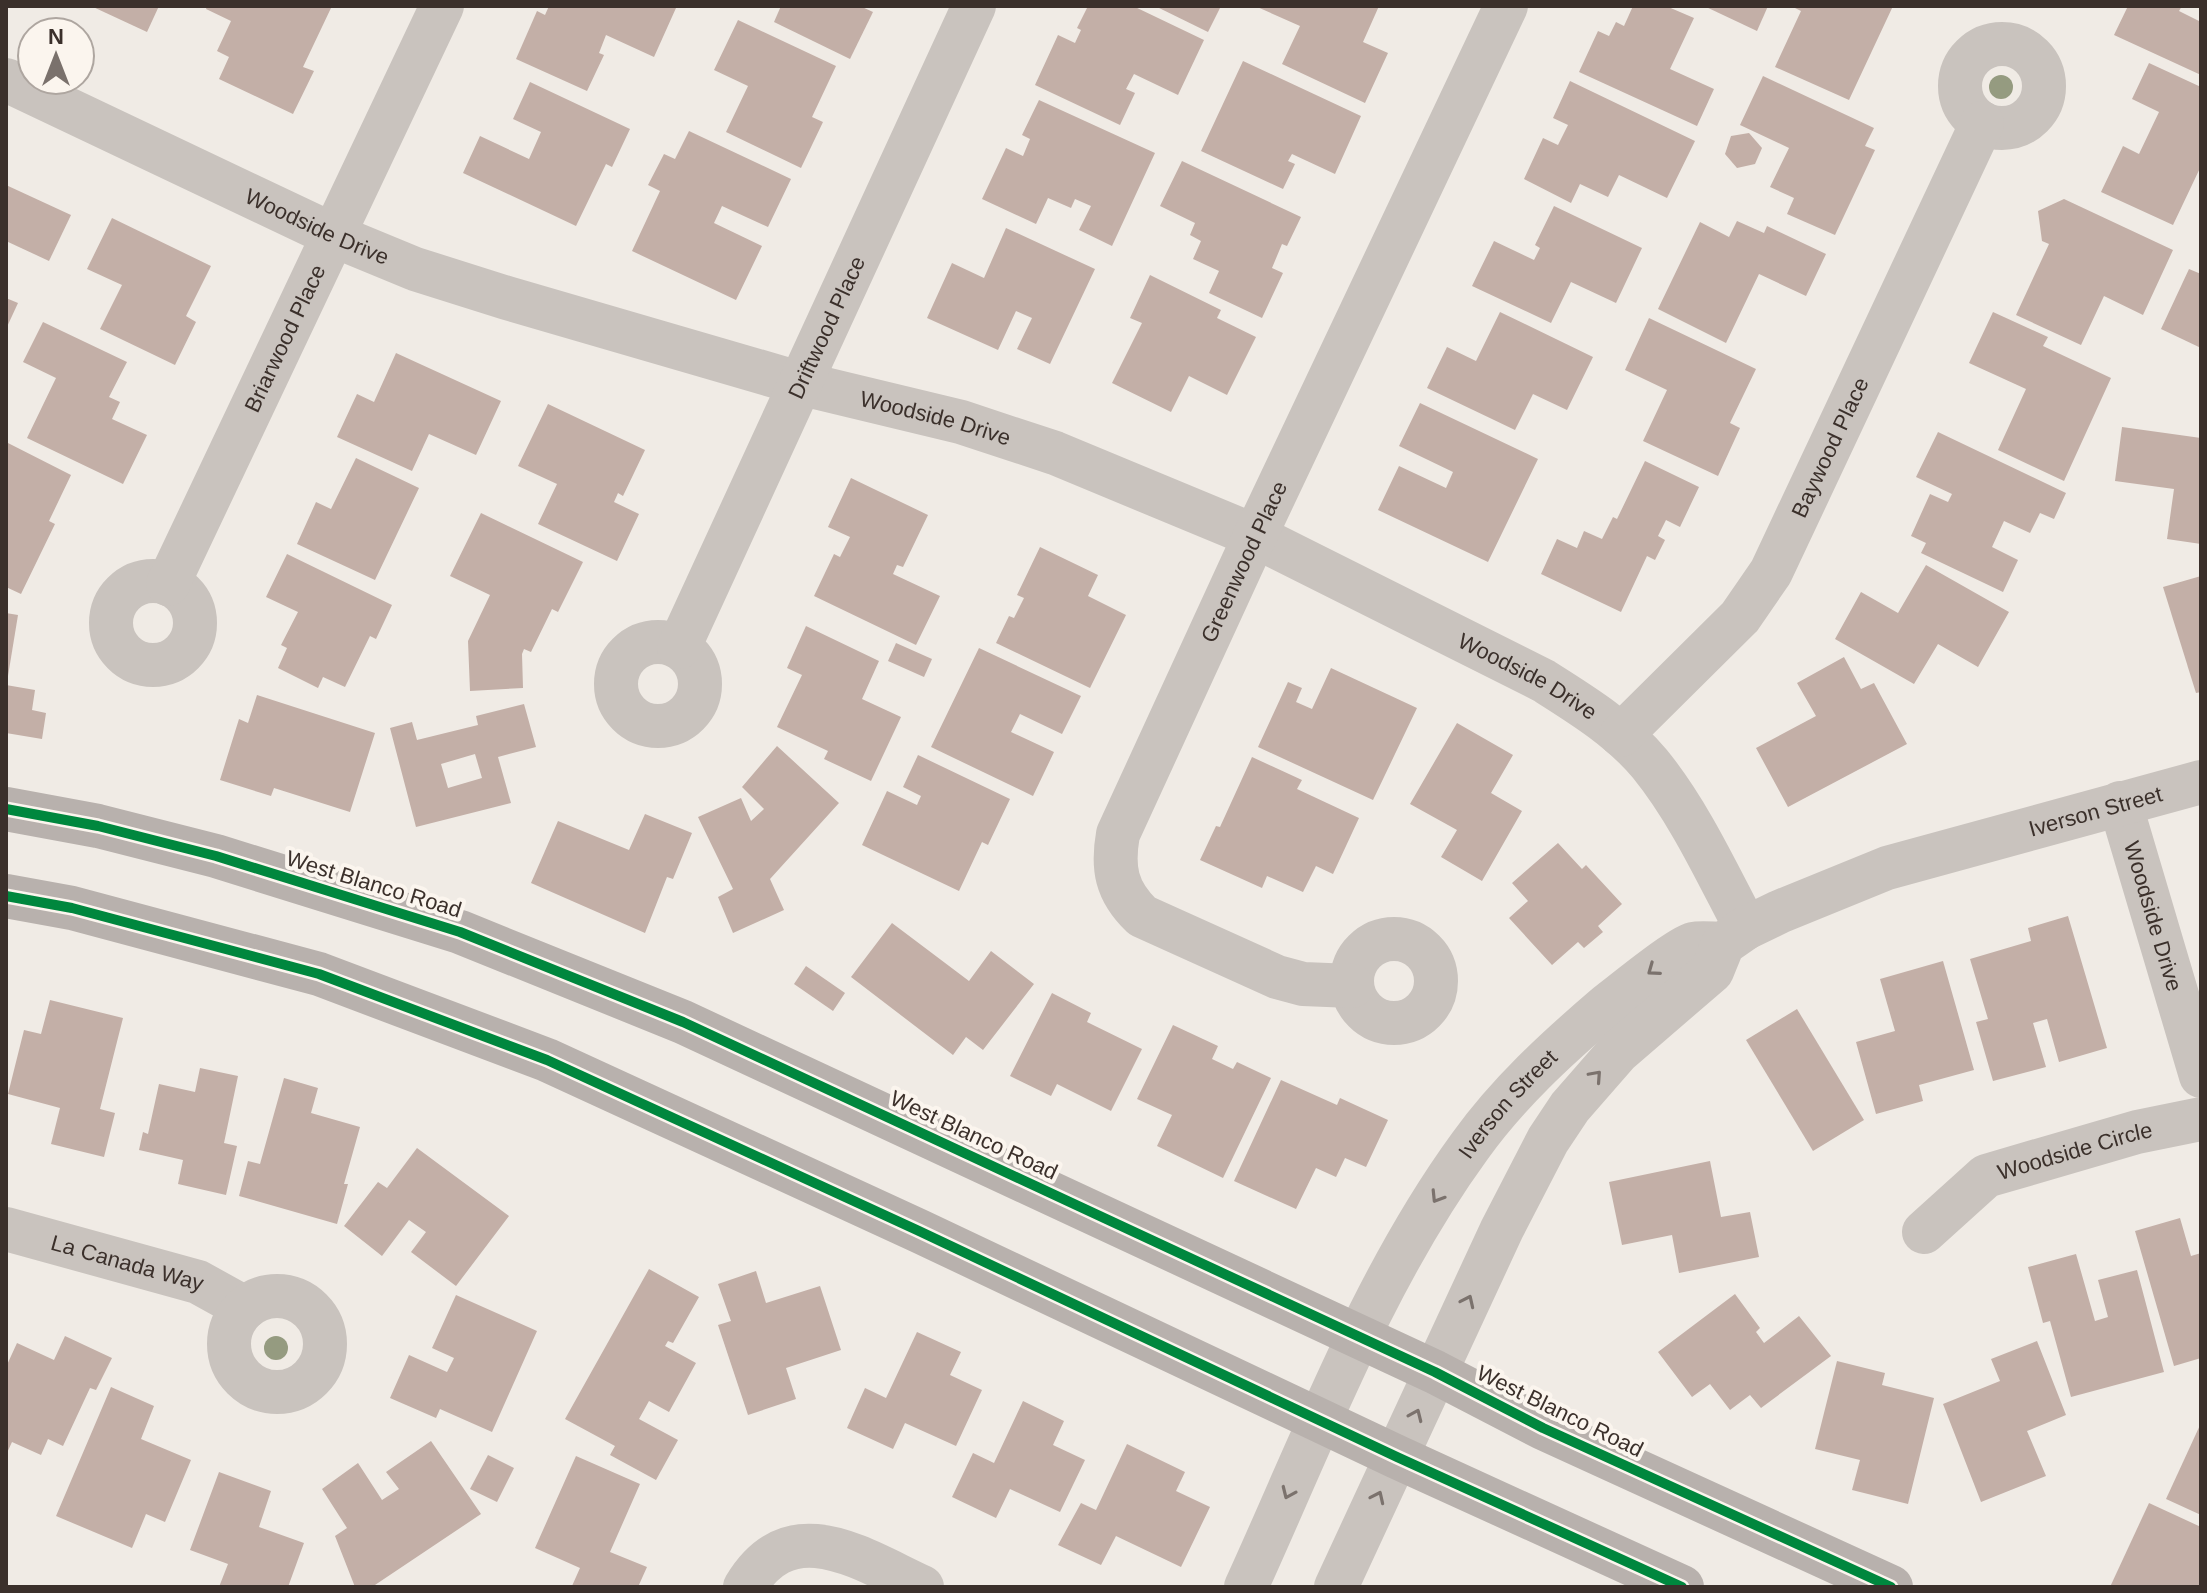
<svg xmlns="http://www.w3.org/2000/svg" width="2207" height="1593" viewBox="0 0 2207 1593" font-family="Arial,sans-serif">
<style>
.building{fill:#c3afa7;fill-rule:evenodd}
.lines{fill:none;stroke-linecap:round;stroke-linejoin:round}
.minor{stroke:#c9c3be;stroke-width:44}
.major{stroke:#b8b1ad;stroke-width:44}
.cycleway-casing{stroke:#fbf5ee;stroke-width:15}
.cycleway{stroke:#00873e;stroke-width:10}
.tree{fill:#959b80}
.oneway{stroke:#7b726d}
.labels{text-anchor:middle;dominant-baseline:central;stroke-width:8;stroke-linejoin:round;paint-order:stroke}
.street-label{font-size:22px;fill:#3b302b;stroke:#fbf5ee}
</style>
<rect width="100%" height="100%" fill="#f0ebe5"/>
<g class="building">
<polygon points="91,6 159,6 147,32"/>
<polygon points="207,6 326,6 331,8 303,67 314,71 293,114 219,79 229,57 217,51 231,21 206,9"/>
<polygon points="549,6 671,6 676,8 654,57 606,35 599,53 604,55 587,91 516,59 537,11 545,15"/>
<polygon points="781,6 860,6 873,12 850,59 774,22"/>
<polygon points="1088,6 1133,6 1204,40 1178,95 1134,74 1126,89 1135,93 1120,125 1035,85 1058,35 1075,43 1081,30 1077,28"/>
<polygon points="1155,6 1221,6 1208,32"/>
<polygon points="1255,6 1379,6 1363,42 1388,53 1365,103 1282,64 1300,26"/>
<polygon points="1633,6 1666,6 1694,18 1670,69 1714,89 1697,126 1579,72 1598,31 1609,36 1616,22 1624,26"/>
<polygon points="1704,6 1768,6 1757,31"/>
<polygon points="1791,6 1893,6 1849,100 1775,67 1801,11"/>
<polygon points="2128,6 2182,6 2179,11 2201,22 2201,75 2114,35"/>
<polygon points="738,20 836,66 812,117 823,122 801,168 726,132 748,86 714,70"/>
<polygon points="1243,61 1361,116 1335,174 1292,154 1288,161 1295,164 1283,189 1201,151"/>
<polygon points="2149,63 2201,87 2201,166 2173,225 2101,192 2123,146 2139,154 2159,112 2132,99"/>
<polygon points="1763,76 1874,128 1865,146 1875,150 1835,235 1787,214 1794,198 1770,187 1789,148 1740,125"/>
<polygon points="1570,81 1695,141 1667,198 1619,175 1608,197 1580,184 1571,203 1524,179 1543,138 1558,145 1568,125 1553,118"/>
<polygon points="530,82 630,129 612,167 606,164 576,226 463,173 480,136 529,159 541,132 513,119"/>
<polygon points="1039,100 1155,153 1112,246 1079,230 1091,206 1075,199 1071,208 1048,198 1036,224 982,199 1006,148 1023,156 1030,139 1022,135"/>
<polygon points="689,131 791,179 768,227 722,206 714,223 762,246 736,300 632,251 660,191 648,185 664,154 675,159"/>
<polygon points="1749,133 1762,148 1755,164 1737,168 1725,154 1731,136"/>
<polygon points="1182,161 1301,217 1287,246 1282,244 1272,268 1283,273 1262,318 1209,293 1219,271 1193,259 1201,241 1190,235 1195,223 1160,206"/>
<polygon points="6,185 71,215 49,261 6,241"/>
<polygon points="2064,199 2173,250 2143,315 2104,296 2081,345 2016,315 2049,244 2042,241 2038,211"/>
<polygon points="1554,206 1642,248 1616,303 1571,282 1551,323 1472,286 1494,241 1534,260 1540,248 1535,245"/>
<polygon points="112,218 211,266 186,316 196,322 175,365 100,329 122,285 87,269"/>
<polygon points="1737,221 1764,233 1767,226 1826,254 1806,296 1759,274 1726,343 1658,309 1700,222 1729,237"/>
<polygon points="1006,228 1095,269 1050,364 1017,349 1032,318 1016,311 998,350 927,318 952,263 984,278"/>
<polygon points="2189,269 2201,274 2201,348 2161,329"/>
<polygon points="1150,275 1221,310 1217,318 1256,337 1227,395 1189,376 1171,412 1112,383 1142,323 1130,318"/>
<polygon points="6,298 18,303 6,329"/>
<polygon points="1500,312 1593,357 1567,410 1533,394 1515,430 1427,388 1447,347 1476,361"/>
<polygon points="1993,312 2048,337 2043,346 2111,378 2064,481 1998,450 2026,389 1969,363"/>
<polygon points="1649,318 1756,369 1730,423 1740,428 1718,476 1643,441 1667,390 1625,370"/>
<polygon points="43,322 127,362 109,397 120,402 112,419 147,435 123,484 27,438 56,378 23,362"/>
<polygon points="396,353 501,401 476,455 429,434 412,471 337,437 357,394 374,402"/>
<polygon points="1420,403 1538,459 1488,562 1378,510 1399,466 1446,488 1453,472 1399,446"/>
<polygon points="548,404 645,450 623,496 618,493 614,502 639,514 617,561 538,524 557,484 518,466"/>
<polygon points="2122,427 2201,438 2201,544 2167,539 2174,489 2115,481"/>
<polygon points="1938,432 2066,493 2054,519 2040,513 2030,533 2004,521 1992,547 2018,560 2003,592 1921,553 1926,543 1911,536 1930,494 1948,502 1952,494 1916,477"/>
<polygon points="6,442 71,475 49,521 55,524 21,594 6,587"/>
<polygon points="356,458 419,488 375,580 297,544 316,502 331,509"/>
<polygon points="1645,461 1699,487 1680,527 1666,520 1658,536 1665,540 1655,560 1647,556 1621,612 1541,574 1557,539 1577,548 1584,531 1602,539 1613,517 1617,519"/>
<polygon points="851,478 928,515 903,567 897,565 893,574 940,596 916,645 814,596 834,554 840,557 850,537 828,527"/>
<polygon points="481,513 583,562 558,612 552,609 531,652 524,649 522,654 523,688 470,691 468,641 490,595 450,576"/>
<polygon points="1040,547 1098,575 1088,596 1126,615 1090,688 996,643 1009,616 1014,618 1024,598 1017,595"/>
<polygon points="287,554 392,605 376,639 370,636 345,687 323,677 318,688 278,668 287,648 281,645 298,612 266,597"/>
<polygon points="1926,565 2009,612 1978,667 1938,644 1914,684 1835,639 1861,592 1898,613"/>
<polygon points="2201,576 2201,692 2196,693 2163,587"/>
<polygon points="6,613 18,615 8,676 6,676"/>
<polygon points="806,626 879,661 862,699 901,717 871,781 824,759 828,751 777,727 802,675 787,668"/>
<polygon points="896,643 932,659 924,677 888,661"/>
<polygon points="979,648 1081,696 1062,734 1020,714 1011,732 1054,752 1033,796 931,747"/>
<polygon points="1844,657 1861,689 1874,683 1907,744 1788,807 1756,748 1816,716 1797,683"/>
<polygon points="1331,668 1417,708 1373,800 1258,747 1288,682 1302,688 1296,702 1312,709"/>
<polygon points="6,685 35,690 32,710 46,713 42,739 6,733"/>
<polygon points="257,695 375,733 350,812 274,788 271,796 220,780 239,719 248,723"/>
<path d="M524,704L536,747L498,757L511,803L416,827L390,728L412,722L417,740L478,725L476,716ZM475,754L482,778L448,788L441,764Z"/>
<polygon points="1457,723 1513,755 1491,793 1522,811 1482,881 1441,857 1457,830 1410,804"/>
<polygon points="777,746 839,803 770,879 784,910 733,933 718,897 733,889 698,817 741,798 751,821 764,809 742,787"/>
<polygon points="918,755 1010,799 988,845 982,842 959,891 862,845 887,791 917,805 921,796 903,787"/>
<polygon points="1252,757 1302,780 1297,789 1359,818 1333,874 1316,866 1303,892 1267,876 1262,888 1200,860 1216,826 1220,827"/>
<polygon points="645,814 692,833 673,879 667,877 645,933 531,883 558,821 629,850"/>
<polygon points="1558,843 1582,869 1586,865 1622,904 1598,926 1603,932 1584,948 1578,942 1552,965 1509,918 1528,901 1512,883"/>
<polygon points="2068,916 2107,1048 2059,1062 2047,1019 2033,1023 2046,1067 1993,1081 1976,1022 1988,1019 1970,959 2031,941 2028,928"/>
<polygon points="892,923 969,981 991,951 1034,984 983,1050 966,1037 953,1055 851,977"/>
<polygon points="1943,961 1974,1070 1919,1085 1923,1101 1876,1114 1856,1042 1895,1031 1880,979"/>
<polygon points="806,966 845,993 833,1011 794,984"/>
<polygon points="1052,993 1091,1013 1087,1022 1142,1049 1111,1111 1057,1084 1051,1096 1010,1076"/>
<polygon points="50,1000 123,1018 100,1109 115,1113 104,1157 51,1144 60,1108 8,1094 24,1030 41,1034"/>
<polygon points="1797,1009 1864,1120 1813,1151 1746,1040"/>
<polygon points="1173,1025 1218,1046 1212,1059 1233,1069 1237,1062 1271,1078 1223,1178 1157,1146 1172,1115 1137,1099"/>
<polygon points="200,1068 238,1076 224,1143 237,1146 226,1195 178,1184 183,1160 139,1150 143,1132 148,1134 159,1084 195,1092"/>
<polygon points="284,1078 318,1088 311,1113 360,1127 344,1184 348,1184 337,1224 239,1196 248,1161 260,1164"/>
<polygon points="1281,1080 1337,1105 1340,1098 1388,1120 1366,1167 1345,1158 1336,1177 1316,1168 1296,1209 1234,1181"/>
<polygon points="417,1148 509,1216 456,1286 411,1252 426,1232 409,1220 382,1256 344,1226 378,1182 387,1188"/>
<polygon points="1710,1161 1721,1217 1750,1212 1759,1257 1679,1273 1672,1235 1622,1245 1609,1182"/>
<polygon points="2180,1218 2191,1256 2201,1253 2201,1358 2174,1366 2135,1231"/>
<polygon points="2076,1254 2095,1321 2108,1317 2098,1280 2137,1270 2164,1372 2071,1397 2050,1321 2043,1323 2028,1267"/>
<polygon points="649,1269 699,1297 673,1343 668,1341 665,1346 696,1363 669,1412 649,1401 639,1419 678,1440 656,1480 610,1455 615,1446 565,1419"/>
<polygon points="756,1271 766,1303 820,1286 841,1350 786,1368 796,1399 748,1415 718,1325 731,1321 718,1284"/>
<polygon points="1735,1294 1760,1328 1756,1332 1764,1343 1799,1316 1831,1356 1761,1408 1750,1395 1730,1410 1710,1384 1692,1397 1658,1352"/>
<polygon points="456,1295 537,1331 492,1432 440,1409 436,1418 390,1398 409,1355 447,1372 454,1358 432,1348"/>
<polygon points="917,1332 961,1352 950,1375 982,1390 956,1446 905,1423 893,1449 847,1428 865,1388 886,1398"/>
<polygon points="65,1336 112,1358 96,1390 90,1388 63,1446 48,1439 41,1455 12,1442 6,1455 6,1367 17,1343 54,1360"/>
<polygon points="2037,1341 2066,1415 2027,1431 2046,1476 1981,1502 1943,1404 2000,1381 1991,1359"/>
<polygon points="1837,1361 1885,1373 1882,1385 1934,1398 1908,1504 1852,1490 1860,1460 1815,1449"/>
<polygon points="111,1387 154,1406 141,1439 191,1460 165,1522 146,1514 132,1548 56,1516"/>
<polygon points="1023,1401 1064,1421 1053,1445 1085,1460 1060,1512 1010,1489 996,1518 952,1497 973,1453 994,1463"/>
<polygon points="2201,1423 2201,1515 2166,1499"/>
<polygon points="431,1441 481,1514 372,1587 355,1587 335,1536 347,1528 322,1489 358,1463 382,1500 399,1489 386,1472"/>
<polygon points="1127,1444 1185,1472 1176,1491 1210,1507 1181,1567 1116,1536 1101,1565 1058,1545 1081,1503 1096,1510"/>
<polygon points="488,1455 514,1468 497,1502 470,1489"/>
<polygon points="576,1456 640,1484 610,1552 647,1567 638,1587 574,1587 572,1586 580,1568 535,1548"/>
<polygon points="219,1472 271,1491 259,1527 304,1543 288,1587 219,1587 228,1564 190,1550"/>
<polygon points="2149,1503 2201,1527 2201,1587 2110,1587"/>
</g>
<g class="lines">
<g class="minor">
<circle cx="2002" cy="86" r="42"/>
<path id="s1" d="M6,80L335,236L415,269L507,298L799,383L961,422L1055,453L1255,536L1544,681C1582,705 1621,729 1650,764C1689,812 1717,873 1746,928"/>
<circle cx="153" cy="623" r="42"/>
<path id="s2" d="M168,584L442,6"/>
<circle cx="658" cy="684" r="42"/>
<path id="s3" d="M679,647L974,6"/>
<path id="s4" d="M1621,735L1740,617L1771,572L1982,123"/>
<path id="s5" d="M2120,803L2201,1076"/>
<circle cx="1394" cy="981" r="42"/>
<path id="s6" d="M1352,986L1303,984L1277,977L1142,916C1116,891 1112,868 1118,834L1255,536L1506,6"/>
<path id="s7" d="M6,1229L198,1282L245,1308"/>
<path id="s8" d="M1924,1232L1986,1176L2137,1132L2201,1119"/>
<circle cx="277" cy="1344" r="48"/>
<path d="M745,1587C791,1510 861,1559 922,1587"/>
<path id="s9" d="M1246,1587C1314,1438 1373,1279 1470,1146C1508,1093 1556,1049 1605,1007C1619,996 1679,947 1693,944C1702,942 1714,944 1723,944"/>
<path id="s10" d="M1336,1587L1502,1229L1548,1140L1570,1107L1618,1052L1712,971L1723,944L1746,928L1779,912L1887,868L2201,782"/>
</g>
<g class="major">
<polyline points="6,809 98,826 216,856 460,932 683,1022 1435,1372 1543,1428 1891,1587"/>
<polyline points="6,896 72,908 319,974 547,1060 919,1231 1397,1457 1682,1587"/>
</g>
<defs>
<g id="cycleway">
<polyline points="6,809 98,826 216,856 460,932 683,1022 1435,1372 1543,1428 1891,1587"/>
<polyline points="6,896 72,908 319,974 547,1060 919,1231 1397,1457 1682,1587"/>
</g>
</defs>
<use href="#cycleway" class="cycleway-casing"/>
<use href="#cycleway" class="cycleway"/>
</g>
<g class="tree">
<circle cx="2001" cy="87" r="12"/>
<circle cx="276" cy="1348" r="12"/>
</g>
<defs><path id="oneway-chevron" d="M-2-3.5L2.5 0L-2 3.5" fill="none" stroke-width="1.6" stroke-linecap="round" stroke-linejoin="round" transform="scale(2)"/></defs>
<g class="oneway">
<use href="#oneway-chevron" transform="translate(1653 970) rotate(144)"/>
<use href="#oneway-chevron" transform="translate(1596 1076) rotate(-48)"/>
<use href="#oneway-chevron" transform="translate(1437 1197) rotate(122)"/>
<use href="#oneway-chevron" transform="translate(1468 1301) rotate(-65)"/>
<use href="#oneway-chevron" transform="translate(1416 1415) rotate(-66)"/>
<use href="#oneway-chevron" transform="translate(1288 1493) rotate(114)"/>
<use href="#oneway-chevron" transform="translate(1378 1497) rotate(-65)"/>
</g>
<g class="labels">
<g class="street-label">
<text stroke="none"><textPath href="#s1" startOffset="344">Woodside Drive</textPath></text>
<text stroke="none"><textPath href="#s3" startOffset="352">Driftwood Place</textPath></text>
<text stroke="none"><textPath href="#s2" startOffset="272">Briarwood Place</textPath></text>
<text stroke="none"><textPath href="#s1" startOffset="992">Woodside Drive</textPath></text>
<text stroke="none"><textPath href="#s4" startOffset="360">Baywood Place</textPath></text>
<text stroke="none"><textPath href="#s6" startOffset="614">Greenwood Place</textPath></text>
<text stroke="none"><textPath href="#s1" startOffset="1640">Woodside Drive</textPath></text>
<text stroke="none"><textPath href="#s10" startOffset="1158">Iverson Street</textPath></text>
<text transform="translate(374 884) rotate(17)">West Blanco Road</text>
<text stroke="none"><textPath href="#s5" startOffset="118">Woodside Drive</textPath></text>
<text stroke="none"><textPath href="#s9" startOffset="552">Iverson Street</textPath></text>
<text transform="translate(974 1135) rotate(25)">West Blanco Road</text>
<text stroke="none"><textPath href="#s8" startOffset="176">Woodside Circle</textPath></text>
<text stroke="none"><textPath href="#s7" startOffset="126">La Canada Way</textPath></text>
<text transform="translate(1560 1411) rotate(26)">West Blanco Road</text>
</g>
</g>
<rect width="2207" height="1593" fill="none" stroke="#3b302b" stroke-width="16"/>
<g transform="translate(56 56)"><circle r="38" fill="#fbf5ee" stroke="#aea6a0" stroke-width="2"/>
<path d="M0-6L14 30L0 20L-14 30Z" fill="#7a716c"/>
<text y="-12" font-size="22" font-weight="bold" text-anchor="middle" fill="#3b302b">N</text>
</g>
</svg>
